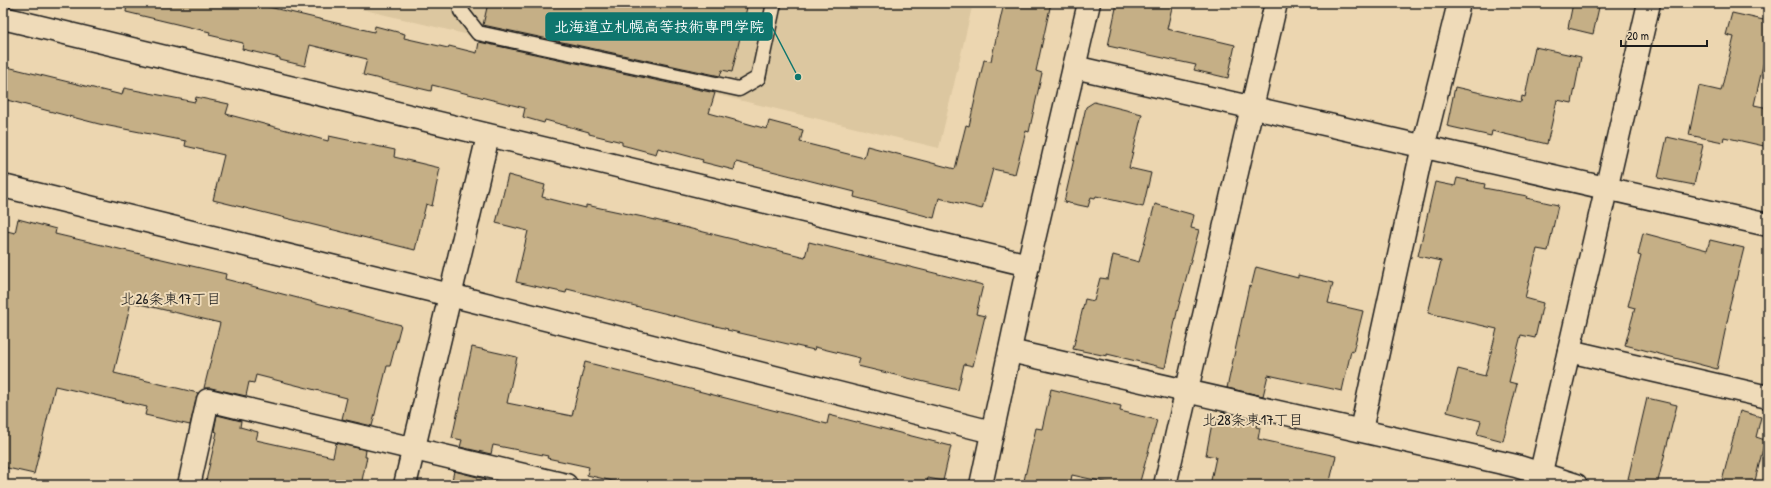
<svg xmlns="http://www.w3.org/2000/svg" width="1771" height="488" viewBox="0 0 1771 488" font-family="'Patrick Hand','Klee One',sans-serif">
<style>
.built{fill:#dcc7a0}
.building{fill:#c5af86;stroke:#1c1c1c}
.lines{fill:none;stroke-linecap:round;stroke-linejoin:round}
.service-casing{stroke:#1c1c1c;stroke-width:17}
.minor-casing{stroke:#1c1c1c;stroke-width:25}
.tertiary-casing{stroke:#1c1c1c;stroke-width:25}
.service{stroke:#efdbb9;stroke-width:14}
.minor{stroke:#efdbb9;stroke-width:22}
.tertiary{stroke:#efdbb9;stroke-width:22}
.labels{text-anchor:middle;dominant-baseline:central;stroke-width:4;stroke-linejoin:round;paint-order:stroke}
.neighbourhood-label{font-size:15px;fill:#1c1c1c;stroke:#efdbb9}
.leader{fill:none;stroke:#0f766e;stroke-width:1.5}
.callout-dot{fill:#0f766e;stroke:#efdbb9;stroke-width:1.5}
.callout{fill:#0f766e;stroke:#0f766e;stroke-width:1.5}
.callout-label{font-size:15px;text-anchor:middle;font-weight:bold;fill:#fff}
</style>
<rect width="100%" height="100%" fill="#ecd6b0"/>
<filter id="ink" filterUnits="userSpaceOnUse"><feTurbulence type="fractalNoise" baseFrequency=".025" numOctaves="2"/><feDisplacementMap in="SourceGraphic" scale="8" xChannelSelector="R" yChannelSelector="G"/><feConvolveMatrix kernelMatrix="1 2 1 2 8 2 1 2 1" color-interpolation-filters="sRGB"/></filter>
<g filter="url(#ink)">
<polygon class="built" points="344,3 973,3 939,148 344,5"/>
<g class="building">
<polygon points="127,3 252,3 374,32 375,26 405,34 404,38 448,48 449,46 477,53 479,42 715,93 709,113 767,129 769,121 803,130 800,142 864,158 867,146 955,169 966,125 969,126 984,60 991,61 1004,3 1051,3 1036,71 1042,73 1029,132 1026,131 1015,174 993,169 982,209 939,198 934,218 854,197 855,192 736,162 734,170 702,162 703,160 658,148 656,154 622,145 622,142 589,134 589,132 545,120 544,123 523,117 525,108 432,85 431,91 363,75 367,59 310,45 305,66 280,60 280,58 242,49 243,43 209,35 210,32 126,12"/>
<polygon points="488,3 748,3 732,72 722,70 720,76 483,25"/>
<polygon points="1117,3 1173,3 1167,29 1235,45 1228,78 1194,70 1196,65 1108,46"/>
<polygon points="1573,3 1600,3 1593,34 1568,28"/>
<polygon points="1732,13 1768,21 1768,43 1754,105 1768,108 1768,147 1724,137 1723,142 1689,135 1699,86 1721,91 1734,37 1726,35"/>
<polygon points="1535,47 1581,57 1572,103 1557,100 1547,144 1492,131 1491,136 1447,126 1455,87 1521,102 1522,96 1525,97"/>
<polygon points="3,66 122,95 124,88 195,102 196,97 229,104 226,114 328,141 329,136 395,150 394,157 440,168 432,206 426,204 415,250 213,200 224,155 185,146 186,141 99,124 3,99"/>
<polygon points="1094,102 1142,114 1129,168 1151,173 1143,207 1096,196 1095,198 1091,197 1088,207 1064,202 1086,107"/>
<polygon points="1667,137 1703,145 1694,185 1658,178"/>
<polygon points="508,175 545,185 542,197 586,208 586,205 643,217 805,257 809,242 983,285 976,314 985,316 973,366 964,364 958,390 858,366 860,358 815,347 814,350 727,330 728,329 567,289 566,293 516,282 528,231 496,223"/>
<polygon points="1457,178 1485,184 1484,188 1527,196 1526,198 1558,205 1548,251 1537,249 1525,298 1543,303 1535,338 1521,335 1509,382 1517,384 1503,441 1477,434 1481,421 1447,412 1458,369 1485,376 1497,329 1428,313 1441,261 1418,256 1435,182 1455,186"/>
<polygon points="1155,204 1194,215 1191,228 1199,230 1177,312 1165,368 1107,354 1107,356 1073,349 1085,299 1094,301 1100,278 1108,279 1113,255 1139,262"/>
<polygon points="18,219 56,229 55,234 226,274 225,279 401,325 390,366 387,366 372,426 342,419 347,398 256,375 254,383 249,382 246,396 211,388 204,388 220,323 131,302 114,373 198,393 190,425 145,415 147,407 55,386 34,474 3,467 3,230 15,233"/>
<polygon points="1643,233 1707,250 1710,240 1744,248 1729,308 1730,308 1717,369 1625,345 1635,308 1628,306 1641,256 1638,255"/>
<polygon points="1256,267 1298,278 1298,275 1333,283 1328,303 1363,311 1353,352 1351,351 1342,391 1268,375 1263,396 1227,388 1249,286 1251,287"/>
<polygon points="472,347 517,357 507,403 572,416 585,362 827,424 829,415 951,446 943,481 928,478 926,485 630,485 587,475 589,467 547,458 548,456 493,445 491,454 460,447 462,440 452,438"/>
<polygon points="1051,389 1121,406 1120,411 1157,420 1139,485 1118,485 1072,475 1070,485 1023,485 1036,428 1042,429"/>
<polygon points="1647,398 1677,405 1657,485 1628,479"/>
<polygon points="1740,411 1761,417 1756,437 1765,440 1754,485 1721,485"/>
<polygon points="1222,412 1258,420 1256,427 1260,428 1258,439 1336,456 1329,485 1210,485 1216,457 1206,455 1213,418 1221,420"/>
<polygon points="217,415 241,421 240,427 258,432 256,440 333,457 336,443 366,450 365,457 367,457 361,485 205,485 217,432 214,431"/>
<polygon points="454,471 485,479 483,485 451,485"/>
</g>
<g class="lines">
<defs>
<polyline id="service" points="463,3 461,11 478,33 739,89 758,78 774,3"/>
<g id="minor">
<polyline points="3,18 1028,265"/>
<path d="M1074,67C1306,118 1536,174 1768,225"/>
<polyline points="3,186 450,295 992,432"/>
<polyline points="1010,351 1516,466 1576,485"/>
<polyline points="1569,351 1768,397"/>
<polyline points="1361,430 1419,164 1459,3"/>
<polyline points="189,485 208,400 566,485"/>
<polyline points="405,485 488,136"/>
<polyline points="981,485 1028,265 1089,3"/>
<polyline points="1165,485 1276,3"/>
</g>
<polyline id="tertiary" points="1538,485 1649,3"/>
</defs>
<use href="#service" class="service-casing"/>
<use href="#minor" class="minor-casing"/>
<use href="#tertiary" class="tertiary-casing"/>
<use href="#service" class="service"/>
<use href="#minor" class="minor"/>
<use href="#tertiary" class="tertiary"/>
</g>
</g>
<g class="labels">
<g class="neighbourhood-label">
<text x="171" y="298">北26条東17丁目</text>
<text x="1253" y="419">北28条東17丁目</text>
</g>
</g>
<path class="leader" d="M798 77L772 27"/>
<circle class="callout-dot" cx="798" cy="77" r="4"/>
<rect class="callout" x="546" y="13" width="226" height="27" rx="4"/>
<g class="callout-label">
<text x="659" y="32">北海道立札幌高等技術専門学院</text>
</g>
<rect width="1771" height="488" fill="none" stroke="#efdbb9" stroke-width="16"/>
<rect x="8" y="8" width="1755" height="472" fill="none" stroke="#1c1c1c" stroke-width="1.5" filter="url(#ink)"/>
<path d="M1621 40v6h86v-6" fill="none" stroke="#1c1c1c" stroke-width="2"/>
<text x="1627" y="40" font-size="12" fill="#1c1c1c" stroke="#efdbb9" stroke-width="3" paint-order="stroke">20 m</text>
</svg>
